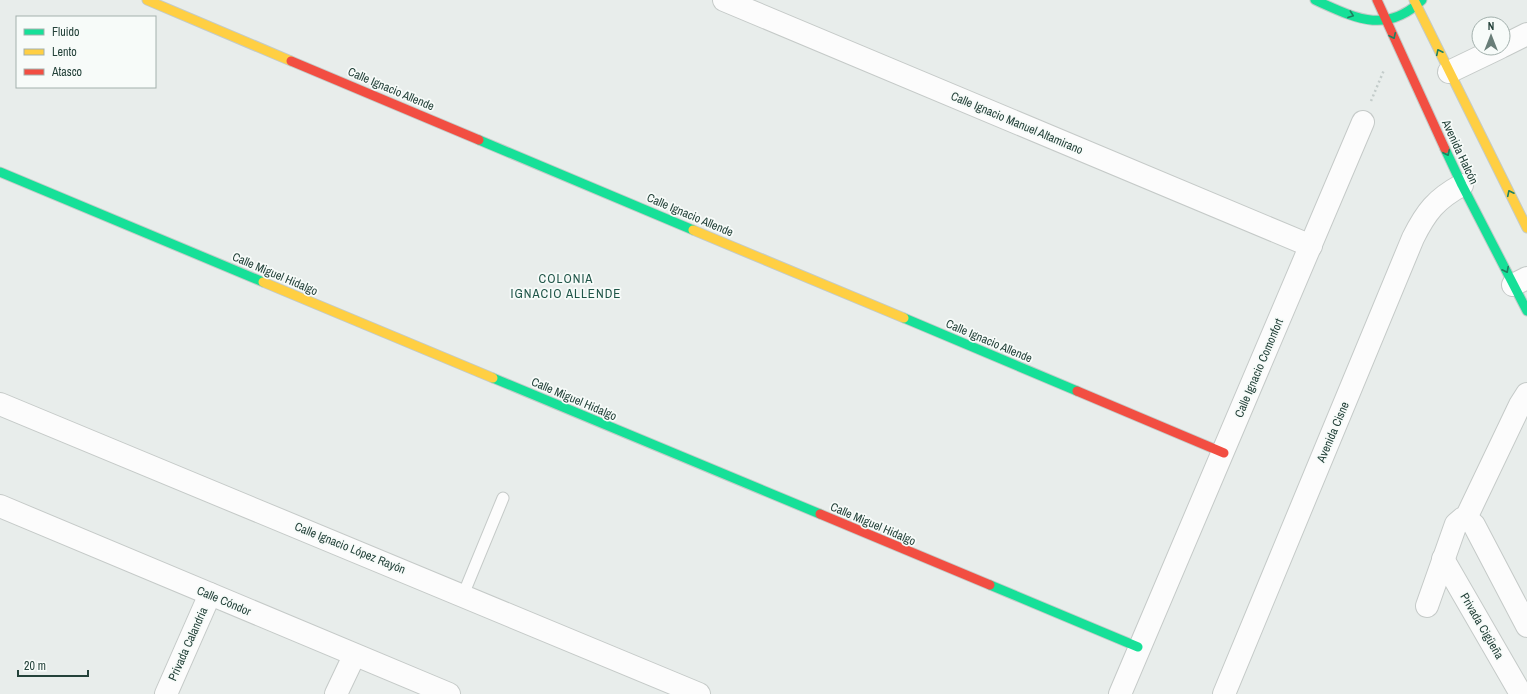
<svg xmlns="http://www.w3.org/2000/svg" width="1527" height="694" viewBox="0 0 1527 694" font-family="'Archivo Narrow',sans-serif">
<style>
.lines{fill:none;stroke-linecap:round;stroke-linejoin:round}
.lane-casing{stroke:#c5cac8;stroke-width:13}
.street-casing{stroke:#c5cac8;stroke-width:24}
.fast-casing{stroke:#c3cbc8;stroke-width:11}
.slow-casing{stroke:#c3cbc8;stroke-width:11}
.jam-casing{stroke:#c3cbc8;stroke-width:11}
.path{stroke:#c3ccca;stroke-width:2.5;stroke-dasharray:2 3;stroke-linecap:butt}
.lane{stroke:#fcfcfc;stroke-width:11}
.street{stroke:#fcfcfc;stroke-width:22}
.fast{stroke:#16e098;stroke-width:9}
.slow{stroke:#ffcf43;stroke-width:9}
.jam{stroke:#f24e42;stroke-width:9}
.oneway{stroke:#1e8160}
.labels{text-anchor:middle;dominant-baseline:central;stroke-width:3.5;stroke-linejoin:round;paint-order:stroke}
.street-label{font-size:12px;fill:#24423a;stroke:#f7fbf9}
.neighbourhood-label{font-size:13px;letter-spacing:1px;fill:#1f5548;stroke:#f7fbf9}
</style>
<rect width="100%" height="100%" fill="#e8edeb"/>
<g class="lines">
<defs>
<polyline id="lane" points="463,595 503,498"/>
<g id="street">
<polyline points="724,0 1311,246"/>
<polyline points="1503,46 1527,34"/>
<polyline points="1449,72 1499,48"/>
<polyline points="1513,285 1527,278"/>
<polyline points="0,404 699,694"/>
<polyline points="0,506 449,694"/>
<polyline points="1466,518 1474,525 1527,626"/>
<polyline points="1443,559 1521,694"/>
<polyline points="1427,606 1456,524 1463,518 1466,518 1520,405 1527,394"/>
<polyline points="166,694 210,594"/>
<polyline points="336,694 354,656"/>
<polyline points="1120,694 1363,122"/>
<path d="M1224,694L1413,238C1426,212 1436,199 1462,185"/>
</g>
<g id="fast">
<path d="M1315,0C1355,18 1386,35 1422,0"/>
<polyline points="479,140 693,230"/>
<polyline points="1445,149 1462,185 1527,311"/>
<polyline points="0,172 263,282"/>
<polyline points="904,318 1077,391"/>
<polyline points="493,378 820,514"/>
<polyline points="990,585 1138,647"/>
</g>
<g id="slow">
<polyline points="147,0 291,61"/>
<polyline points="1414,0 1527,228"/>
<polyline points="693,230 904,318"/>
<polyline points="263,282 493,378"/>
</g>
<g id="jam">
<polyline points="1377,0 1445,149"/>
<polyline points="291,61 479,140"/>
<polyline points="1077,391 1224,453"/>
<polyline points="820,514 990,585"/>
</g>
</defs>
<use href="#lane" class="lane-casing"/>
<use href="#street" class="street-casing"/>
<use href="#fast" class="fast-casing"/>
<use href="#slow" class="slow-casing"/>
<use href="#jam" class="jam-casing"/>
<polyline class="path" points="1371,101 1384,70"/>
<use href="#lane" class="lane"/>
<use href="#street" class="street"/>
<use href="#fast" class="fast"/>
<use href="#slow" class="slow"/>
<use href="#jam" class="jam"/>
</g>
<defs><path id="oneway-chevron" d="M-2-3.5L2.5 0L-2 3.5" fill="none" stroke-width="1.6" stroke-linecap="round" stroke-linejoin="round"/></defs>
<g class="oneway">
<use href="#oneway-chevron" transform="translate(1351 15) rotate(20)"/>
<use href="#oneway-chevron" transform="translate(1393 36) rotate(65)"/>
<use href="#oneway-chevron" transform="translate(1439 52) rotate(-116)"/>
<use href="#oneway-chevron" transform="translate(1447 153) rotate(65)"/>
<use href="#oneway-chevron" transform="translate(1510 193) rotate(-116)"/>
<use href="#oneway-chevron" transform="translate(1506 270) rotate(63)"/>
</g>
<g class="labels">
<g class="street-label">
<text transform="translate(391 89) rotate(23)">Calle Ignacio Allende</text>
<text transform="translate(1017 123) rotate(23)">Calle Ignacio Manuel Altamirano</text>
<text transform="translate(1460 152) rotate(65)">Avenida Halcón</text>
<text transform="translate(690 215) rotate(23)">Calle Ignacio Allende</text>
<text transform="translate(275 274) rotate(23)">Calle Miguel Hidalgo</text>
<text transform="translate(989 341) rotate(23)">Calle Ignacio Allende</text>
<text transform="translate(1259 368) rotate(-67)">Calle Ignacio Comonfort</text>
<text transform="translate(574 399) rotate(23)">Calle Miguel Hidalgo</text>
<text transform="translate(1333 432) rotate(-67)">Avenida Cisne</text>
<text transform="translate(873 524) rotate(23)">Calle Miguel Hidalgo</text>
<text transform="translate(350 548) rotate(22)">Calle Ignacio López Rayón</text>
<text transform="translate(224 601) rotate(23)">Calle Cóndor</text>
<text transform="translate(1482 626) rotate(60)">Privada Cigüeña</text>
<text transform="translate(188 644) rotate(-66)">Privada Calandria</text>
</g>
<g class="neighbourhood-label">
<text x="566" y="278">COLONIA<tspan x="566" dy="15">IGNACIO ALLENDE</tspan></text>
</g>
</g>
<rect x="16" y="16" width="140" height="72" fill="#f7fbf9" stroke="#a3b1ad"/>
<rect x="24" y="29" width="20" height="6" fill="#16e098" stroke="#a3b1ad"/>
<text x="52" y="36" font-size="12" fill="#24423a">Fluido</text>
<rect x="24" y="49" width="20" height="6" fill="#ffcf43" stroke="#a3b1ad"/>
<text x="52" y="56" font-size="12" fill="#24423a">Lento</text>
<rect x="24" y="69" width="20" height="6" fill="#f24e42" stroke="#a3b1ad"/>
<text x="52" y="76" font-size="12" fill="#24423a">Atasco</text>
<g transform="translate(1491 36)"><circle r="19" fill="#f7fbf9" stroke="#a3b1ad"/>
<path d="M0-3L7 15L0 10L-7 15Z" fill="#697e78"/>
<text y="-6" font-size="11" font-weight="bold" text-anchor="middle" fill="#24423a">N</text>
</g>
<path d="M18 670v6h70v-6" fill="none" stroke="#24423a" stroke-width="2"/>
<text x="24" y="670" font-size="12" fill="#24423a" stroke="#f7fbf9" stroke-width="3" paint-order="stroke">20 m</text>
</svg>
